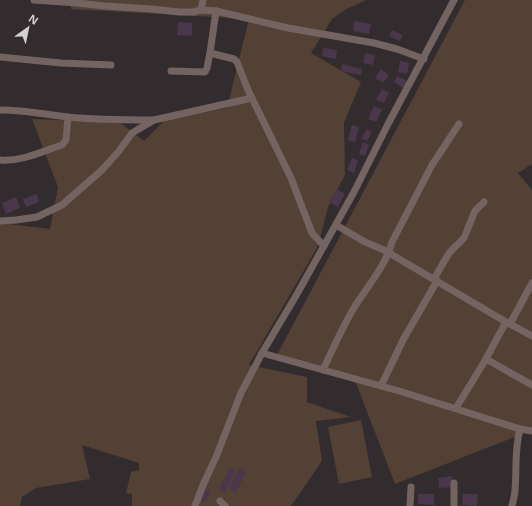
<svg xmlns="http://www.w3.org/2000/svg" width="532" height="506" viewBox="0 0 532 506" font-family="'Open Sans',sans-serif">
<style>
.green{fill:#524134}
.building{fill:#4b374b}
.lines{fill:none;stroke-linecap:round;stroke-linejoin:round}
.minor{stroke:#736462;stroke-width:7}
</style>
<rect width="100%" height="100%" fill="#332c2e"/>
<g class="green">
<polygon points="71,0 366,0 345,10 332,19 311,53 361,82 344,123 345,175 328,207 318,246 249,365 307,377 307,402 351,417 316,421 322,461 291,506 132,506 132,494 126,493 131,472 139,470 139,463 82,445 90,479 36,488 22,497 20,506 0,506 0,223 50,229 58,187 32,119 119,122 144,141 165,120 227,108 249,19 71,9"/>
<polygon points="465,0 532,0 532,164 518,173 532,190 532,430 395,484 356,383 277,355"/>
<polygon points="361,420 372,477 339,484 328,427"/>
</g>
<g class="building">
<polygon points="354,21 371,24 369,34 353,31"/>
<polygon points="178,22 192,23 192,36 177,35"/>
<polygon points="392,30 403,35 400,41 389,36"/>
<polygon points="323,48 337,50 336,59 322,56"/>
<polygon points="365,53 375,55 373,65 363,63"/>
<polygon points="400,61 409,63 407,74 398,72"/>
<polygon points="342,64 362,69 361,75 341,71"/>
<polygon points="381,69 389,75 383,83 375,78"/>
<polygon points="397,76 407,81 403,88 394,82"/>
<polygon points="382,89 389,93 384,103 376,100"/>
<polygon points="374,106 382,110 376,122 368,119"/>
<polygon points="352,125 359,127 355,142 348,140"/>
<polygon points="367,129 372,132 367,141 361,138"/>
<polygon points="363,142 369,145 365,156 359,154"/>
<polygon points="352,158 358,160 354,173 347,170"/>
<polygon points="337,189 345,194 338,207 329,202"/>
<polygon points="37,194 39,202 26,207 23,199"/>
<polygon points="16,197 20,208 6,214 2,203"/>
<polygon points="230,467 236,471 225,492 219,488"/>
<polygon points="239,468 246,472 236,492 229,488"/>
<polygon points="452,476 453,487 439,488 438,478"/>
<polygon points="207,489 210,490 205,502 201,501"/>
<polygon points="418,494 434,494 434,505 418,504"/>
<polygon points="463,494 478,494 477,506 462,505"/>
</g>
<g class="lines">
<g class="minor">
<polyline points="34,0 77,3 105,6 152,9 179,12 193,12 201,10 216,11 288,28 374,43 397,49 424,59"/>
<polyline points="201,10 203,0"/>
<polyline points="216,11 210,53 234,59 237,62 248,90 291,178 312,233 324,246"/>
<polyline points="0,57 61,63 111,65"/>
<polyline points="171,71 205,72 207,68 210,53"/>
<path d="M0,110C23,110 45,114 67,117C96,120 125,120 153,120"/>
<path d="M0,160C21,162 43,151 62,145L66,140L68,117"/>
<polyline points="0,221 16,220 37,217 62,205 102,170 119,151 132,133 154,120 252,98"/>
<polyline points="336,225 365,242 384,250 506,322 483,364 456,408"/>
<polyline points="434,279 449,253 464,238 475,211 484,202"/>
<polyline points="506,322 532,336"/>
<polyline points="510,324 532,283"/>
<polyline points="262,353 399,391 520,429"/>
<polyline points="486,359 532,385"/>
<path d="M323,370C333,348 343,326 355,306C368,286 386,265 392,242L432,165L459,124"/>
<polyline points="381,386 403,340 437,281"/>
<polyline points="454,483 454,506"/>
<polyline points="220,501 225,506"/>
<polyline points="195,506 203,485 216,457 241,393 262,353 297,294 354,192 388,124 454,0"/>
<polyline points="410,506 411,487"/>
<path d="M512,506C513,501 515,495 515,490C517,469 514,451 520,429L532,431"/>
</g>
</g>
<g transform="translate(28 28) rotate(33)" stroke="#332c2e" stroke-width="3" paint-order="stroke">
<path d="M0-3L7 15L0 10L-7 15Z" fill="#d5d0d1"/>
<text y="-6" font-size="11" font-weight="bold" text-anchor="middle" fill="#d5d0d1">N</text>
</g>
</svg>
